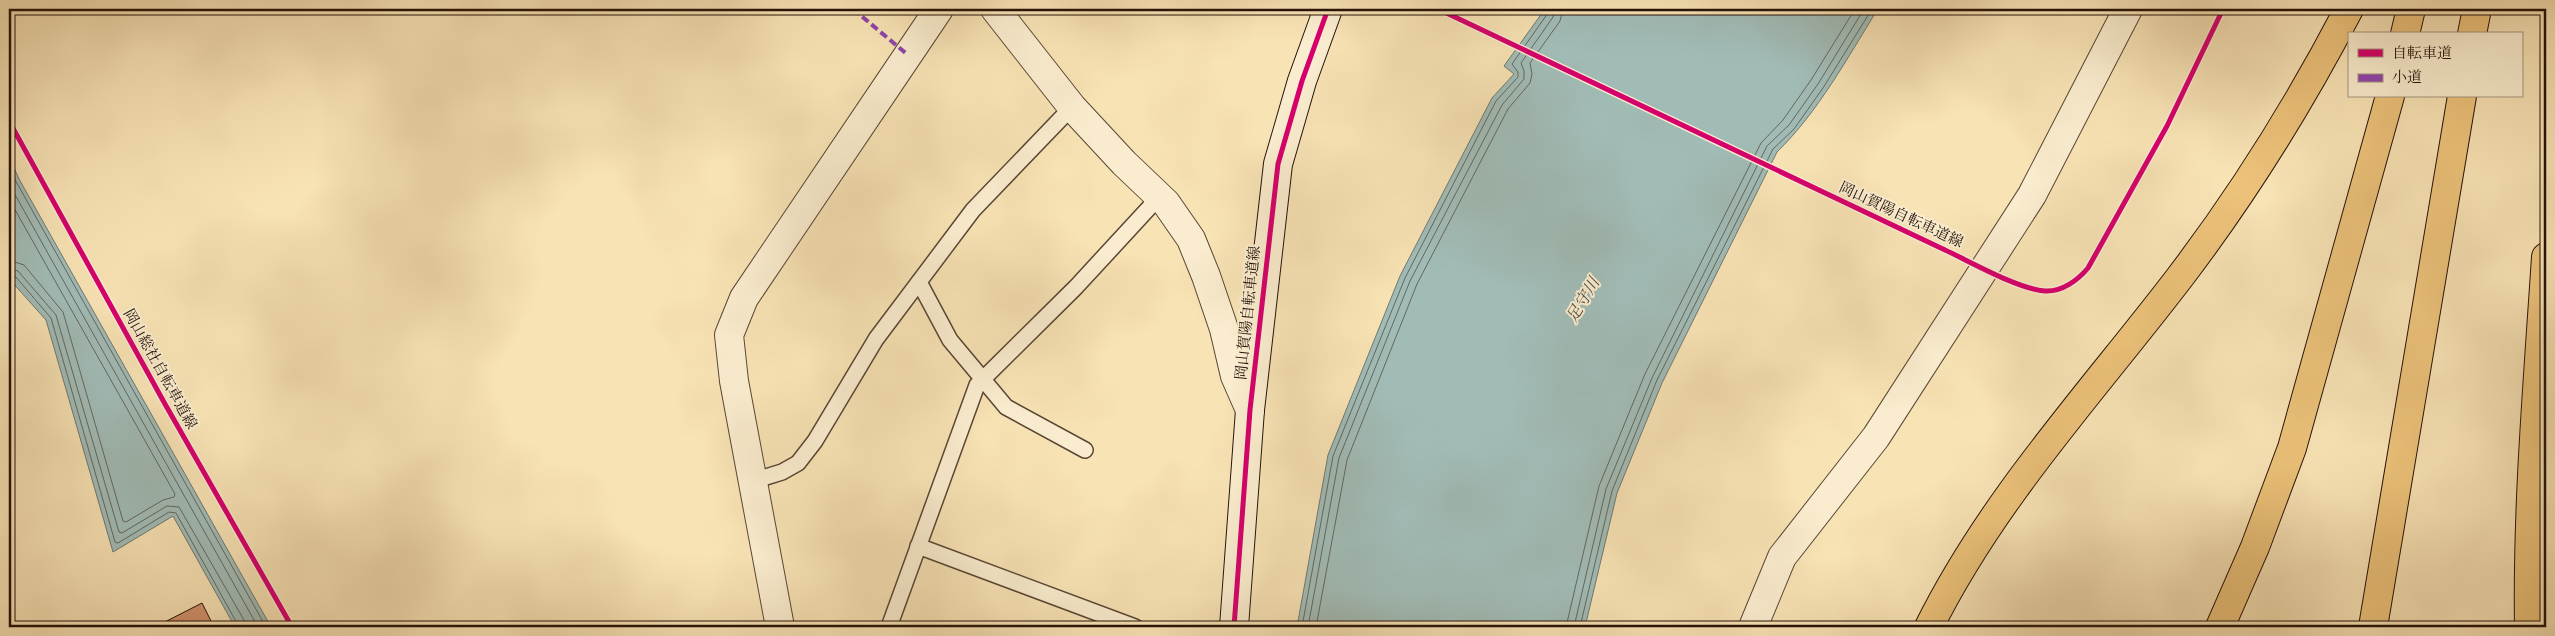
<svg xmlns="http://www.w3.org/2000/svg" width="2555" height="636" viewBox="0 0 2555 636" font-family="'IM FELL Double Pica','Noto Serif JP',serif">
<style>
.water{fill:#a1bcb7;stroke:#6f7871}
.shadow{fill:#0003}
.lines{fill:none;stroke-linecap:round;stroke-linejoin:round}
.shore{stroke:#626760;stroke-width:1}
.building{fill:#d4926f;stroke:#241209}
.service-casing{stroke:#594634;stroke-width:18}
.minor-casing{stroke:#594634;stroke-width:30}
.secondary-casing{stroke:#241209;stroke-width:30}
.motorway-casing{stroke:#241209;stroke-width:30}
.service{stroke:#faedcf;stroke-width:15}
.minor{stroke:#faedcf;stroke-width:28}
.secondary{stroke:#faedcf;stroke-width:28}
.motorway{stroke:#ecc27a;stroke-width:28}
.quiet{stroke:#8e44ad;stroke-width:4;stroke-dasharray:8 4;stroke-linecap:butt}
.cycleway-casing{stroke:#faedcf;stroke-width:8}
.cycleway{stroke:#d6006c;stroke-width:5}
.labels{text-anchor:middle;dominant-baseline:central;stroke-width:4;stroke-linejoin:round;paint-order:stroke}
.street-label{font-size:15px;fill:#241209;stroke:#faedcf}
.water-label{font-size:16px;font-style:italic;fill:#504e46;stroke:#faedcf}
</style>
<rect width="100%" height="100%" fill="#f8e3b5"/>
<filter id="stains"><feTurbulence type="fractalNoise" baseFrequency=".004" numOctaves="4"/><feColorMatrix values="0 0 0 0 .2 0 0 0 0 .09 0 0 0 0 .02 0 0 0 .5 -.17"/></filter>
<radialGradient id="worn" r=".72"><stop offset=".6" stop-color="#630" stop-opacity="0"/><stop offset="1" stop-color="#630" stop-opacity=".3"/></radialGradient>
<g class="water">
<path d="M1545,9H1878C1847,58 1819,111 1777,152L1662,383L1617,493L1585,627H1297L1328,455L1400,276L1492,98L1514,74L1504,66Z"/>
<polygon points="9,157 19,179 271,627 235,627 173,516 113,552 46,320 12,282 9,274"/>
</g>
<polygon class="shadow" points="201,605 212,627 158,627"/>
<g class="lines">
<g class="shore">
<polyline points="9,169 266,627"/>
<polyline points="9,184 258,627"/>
<polyline points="9,199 175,494 174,497 163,500 126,522 123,521 63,312 24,265 9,260"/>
<polyline points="9,268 18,271 56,315 119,532 122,533 167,506 179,507 244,620 246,627"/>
<polyline points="9,274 15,276 51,318 115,542 118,543 169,512 176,513 239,627"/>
<polyline points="1302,627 1333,456 1405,278 1496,101 1518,77 1518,72 1512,64 1548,13 1549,9"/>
<polyline points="1308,627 1339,458 1410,281 1502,105 1524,79 1524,71 1521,63 1553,17 1555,9"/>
<polyline points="1316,627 1347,460 1417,284 1508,109 1530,83 1532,74 1530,63 1560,21 1563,9"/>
<polyline points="1566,627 1599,486 1645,374 1761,143 1783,120 1811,80 1855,9"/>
<polyline points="1574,627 1606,489 1652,378 1767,146 1789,125 1818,84 1864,9"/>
<polyline points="1580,627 1612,491 1657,380 1773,149 1794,129 1823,88 1872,9"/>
</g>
</g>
<polygon class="building" points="202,603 214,627 155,627"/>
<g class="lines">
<defs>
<g id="service">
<polyline points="919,282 950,340 1006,407 1085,450"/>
<polyline points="753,481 782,472 798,463 815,441 876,339 973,210 1072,107"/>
<polyline points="918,546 1135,627"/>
<polyline points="889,627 977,385 1076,287 1159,197"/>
</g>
<g id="minor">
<polyline points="995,9 1072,107 1124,163 1166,203 1191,239 1206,276 1224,329 1235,376 1250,410"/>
<polyline points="780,627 734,381 729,335 744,298 939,9"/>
<polyline points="1753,627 1782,557 1876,437 2032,195 2128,9"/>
</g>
<polyline id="secondary" points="1234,627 1250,410 1278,164 1302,81 1328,9"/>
<g id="motorway">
<polyline points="2405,34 2411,9"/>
<polyline points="2472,34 2477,9"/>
<path d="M1929,627C1993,498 2093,391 2180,277C2244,193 2300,103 2349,9"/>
<polyline points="2220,627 2255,547 2292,448 2390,96"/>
<polyline points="2373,627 2462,96"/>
<path d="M2529,627C2527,504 2538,381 2546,257"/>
</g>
</defs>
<use href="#service" class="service-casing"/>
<use href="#minor" class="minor-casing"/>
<use href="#secondary" class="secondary-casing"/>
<use href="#motorway" class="motorway-casing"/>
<use href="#service" class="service"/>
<use href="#minor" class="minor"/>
<use href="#secondary" class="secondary"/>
<use href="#motorway" class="motorway"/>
<polyline class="quiet" points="853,9 908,55"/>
<defs>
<g id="cycleway">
<path d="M1438,9L1945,250C1971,262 2018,289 2045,291C2062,292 2078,280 2088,268L2167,126L2223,9"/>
<polyline points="9,121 165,404 292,627"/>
<polyline points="1234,627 1250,410 1278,164 1302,81 1328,9"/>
</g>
</defs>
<use href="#cycleway" class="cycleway-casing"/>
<use href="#cycleway" class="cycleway"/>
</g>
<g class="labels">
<g class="street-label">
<text transform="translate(1901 215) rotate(25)">岡山賀陽自転車道線</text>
<text transform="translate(1248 313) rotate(-84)">岡山賀陽自転車道線</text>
<text transform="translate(160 369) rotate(61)">岡山総社自転車道線</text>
</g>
<g class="water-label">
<text transform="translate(1583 300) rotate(-59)">足守川</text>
</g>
</g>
<rect width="2555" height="636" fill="none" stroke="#f8e3b5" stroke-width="30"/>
<rect x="10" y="10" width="2535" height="616" fill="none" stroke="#241209" stroke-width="2.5"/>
<rect x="15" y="15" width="2525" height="606" fill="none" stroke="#241209"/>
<rect x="2348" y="32" width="175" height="65" fill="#faedcf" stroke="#a49580"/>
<rect x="2358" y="49" width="25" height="8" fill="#d6006c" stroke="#a49580"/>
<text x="2392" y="58" font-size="15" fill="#241209">自転車道</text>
<rect x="2358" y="74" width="25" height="8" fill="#8e44ad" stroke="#a49580"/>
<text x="2392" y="82" font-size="15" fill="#241209">小道</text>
<rect width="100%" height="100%" filter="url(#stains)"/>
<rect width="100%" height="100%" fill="url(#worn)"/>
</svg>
